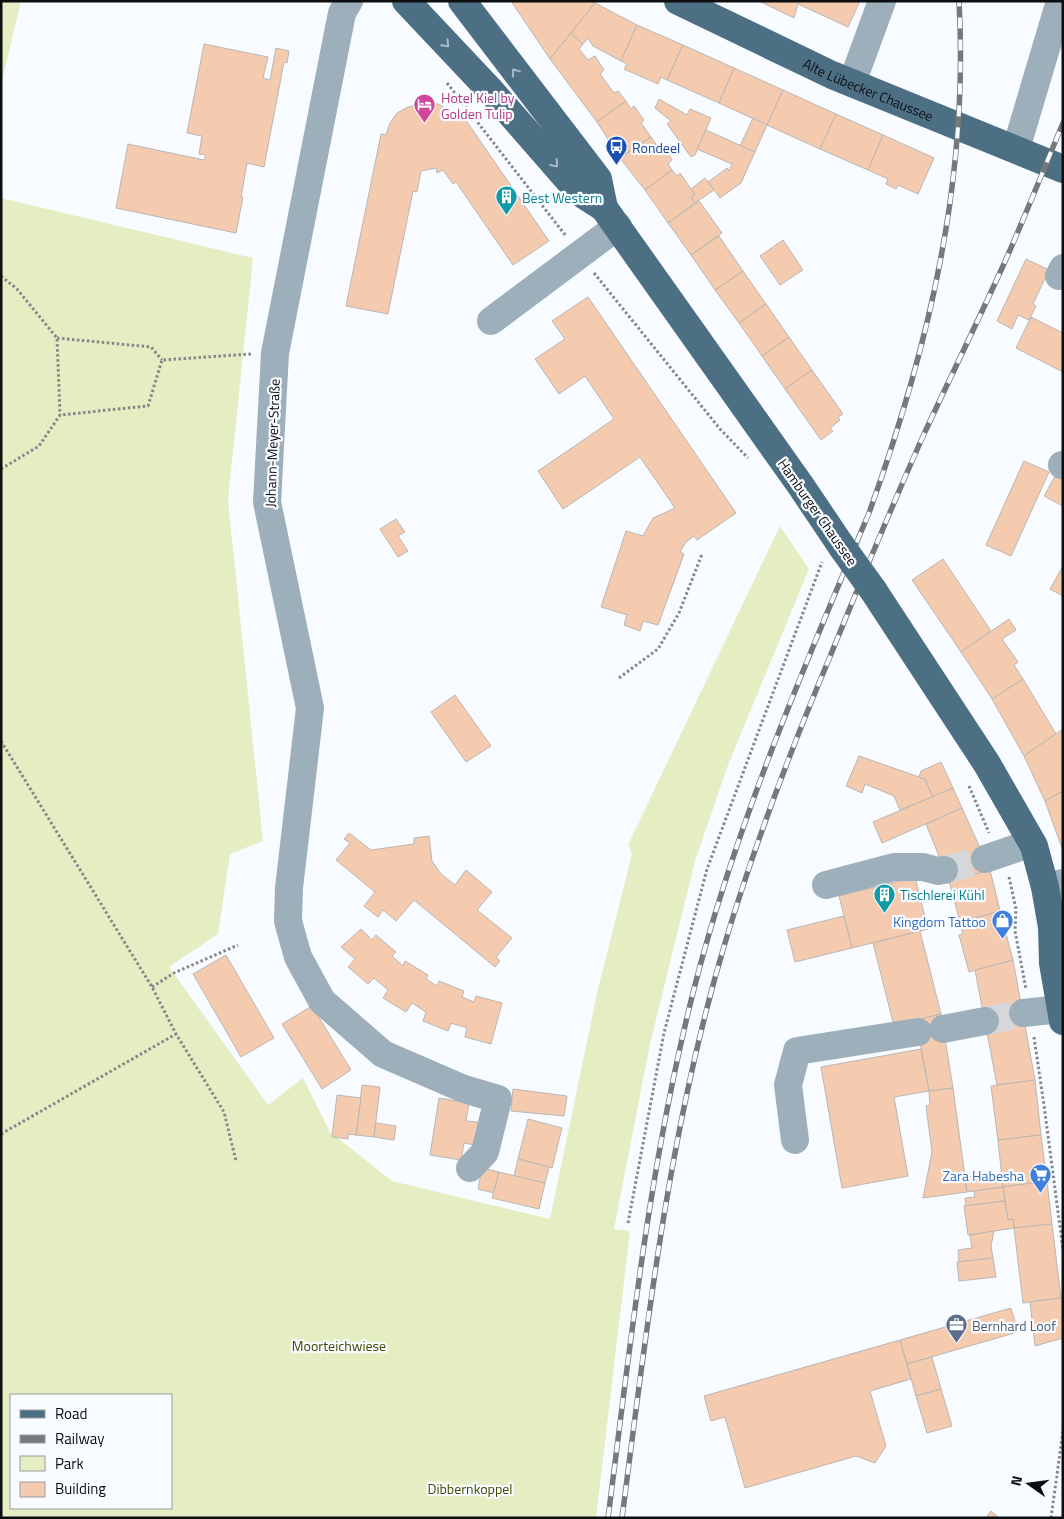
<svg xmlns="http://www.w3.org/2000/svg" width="1064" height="1519" viewBox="0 0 1064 1519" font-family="'Titillium Web',sans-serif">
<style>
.green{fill:#e5eec2;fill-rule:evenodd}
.building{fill:#f4cbae;stroke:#bbb6b3}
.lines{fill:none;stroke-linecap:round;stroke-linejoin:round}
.minor-tunnel{stroke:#d5d7db;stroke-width:28;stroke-dasharray:28 14;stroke-linecap:butt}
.path{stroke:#85878a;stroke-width:3;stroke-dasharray:2.5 2.5;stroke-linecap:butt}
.minor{stroke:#9cafbb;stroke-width:28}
.major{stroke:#4c6f84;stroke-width:28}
.rail-casing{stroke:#76787a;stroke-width:5.5}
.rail{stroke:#f8fbff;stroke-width:4;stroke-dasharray:11;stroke-linecap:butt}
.major-bridge{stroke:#4c6f84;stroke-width:28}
.oneway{stroke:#abbcc8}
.labels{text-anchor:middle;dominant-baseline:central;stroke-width:4.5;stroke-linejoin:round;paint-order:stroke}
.street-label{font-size:14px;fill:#0d0e10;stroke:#f8fbff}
.hotel-label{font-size:14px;fill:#b23c85;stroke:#f8fbff;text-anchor:start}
.transit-label{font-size:14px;fill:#164399;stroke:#f8fbff;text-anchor:start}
.culture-label{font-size:14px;fill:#0d838f;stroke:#f8fbff;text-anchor:start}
.shop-label{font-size:14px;fill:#366cbe;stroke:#f8fbff;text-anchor:end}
.service-label{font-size:14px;fill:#4e5e75;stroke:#f8fbff;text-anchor:start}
.park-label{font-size:14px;fill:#444b00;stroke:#f8fbff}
</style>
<rect width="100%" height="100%" fill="#f8fbff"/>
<g class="green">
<polygon points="1,1 21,1 1,85"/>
<path d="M1,198L253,258L228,500L263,841L230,854L218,934L169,967L268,1105L303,1078L330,1132L392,1181L550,1219L598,989L632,854L628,845L780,526L809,569L728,765L695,861L650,1044L614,1229L630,1231L596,1518H1ZM11,1395H171V1508H11Z"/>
</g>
<g class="building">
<polygon points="511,1 590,1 595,3 550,59"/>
<polygon points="759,1 799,1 794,18"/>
<polygon points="799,1 860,1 848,27 798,4"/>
<polygon points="595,3 637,25 621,61 593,46 588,38 583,44 571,33"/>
<polygon points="637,25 683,45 667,80 661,77 658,84 624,69 627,64 621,61"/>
<polygon points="571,33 583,44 579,49 588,60 595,56 604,70 600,74 614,93 618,91 626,101 597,122 550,59"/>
<polygon points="204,44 268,57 263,78 270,80 276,48 289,51 287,63 284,62 264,167 247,163 241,197 243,197 236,233 116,208 128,144 204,160 206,155 199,154 202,136 187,133"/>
<polygon points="683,45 734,68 719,103 667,80"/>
<polygon points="734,68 783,90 767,125 719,103"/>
<polygon points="783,90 836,114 820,149 767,125"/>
<polygon points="659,99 687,115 690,109 711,118 695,155 691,157 667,124 671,121 655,108"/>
<polygon points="626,101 631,109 634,106 644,120 641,123 651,137 620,158 597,122"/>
<polygon points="429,103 438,104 449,110 459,119 463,116 549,241 513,265 456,182 453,184 443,170 437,173 436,168 421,171 417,192 413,191 388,314 346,306 381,134 386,135 390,123 397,113 408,107"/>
<polygon points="836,114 883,135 868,170 820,149"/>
<polygon points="753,118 767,125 755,152 740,146"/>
<polygon points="706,130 755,152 741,183 720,198 708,182 727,168 729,171 732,164 697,149"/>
<polygon points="883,135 934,158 918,194 898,185 896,189 886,184 888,179 868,170"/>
<polygon points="651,137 660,150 664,148 672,160 668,164 672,170 645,190 620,158"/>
<polygon points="672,170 677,176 680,173 691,189 695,194 691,197 695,203 668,223 645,190"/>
<polygon points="705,178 714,190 695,203 691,197 695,194 691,189"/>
<polygon points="699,201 722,233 691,255 668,223"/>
<polygon points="719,236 743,271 715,290 691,255"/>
<polygon points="783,240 803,270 780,285 760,256"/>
<polygon points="1026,259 1049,270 1033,304 1036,306 1029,320 1018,315 1012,329 997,321"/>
<polygon points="743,271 766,304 739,323 715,290"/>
<polygon points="588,297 736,513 697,540 694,536 686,542 680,552 684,554 658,625 643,621 640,631 624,625 627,615 601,607 626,531 643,536 653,518 675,508 640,457 563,509 538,471 614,419 585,376 559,394 535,359 565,339 552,321"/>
<polygon points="766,304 789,337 762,356 739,323"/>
<polygon points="1031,317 1063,333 1063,372 1016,348"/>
<polygon points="789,337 812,370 785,389 762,356"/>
<polygon points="812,370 843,414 838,417 840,420 830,428 833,431 821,440 785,389"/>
<polygon points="1024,461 1049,472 1011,556 986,545"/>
<polygon points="1055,476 1063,480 1063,506 1044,496"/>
<polygon points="396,519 405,532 398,536 408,551 398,557 380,529"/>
<polygon points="943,559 991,631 961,652 912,580"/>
<polygon points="1063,566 1063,596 1050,589"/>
<polygon points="1009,619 1016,630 1002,639 1018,662 1014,665 1023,679 992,699 961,652"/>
<polygon points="1023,679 1056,734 1024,756 992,699"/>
<polygon points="455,695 491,746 466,762 431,712"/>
<polygon points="1063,729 1063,791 1045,801 1024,756"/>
<polygon points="859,756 925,779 933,797 900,810 894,796 865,784 862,793 846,786"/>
<polygon points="941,762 953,788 933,797 925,779 919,777 921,771"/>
<polygon points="953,788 962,808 882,843 873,822"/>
<polygon points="1063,791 1063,851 1045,801"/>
<polygon points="962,808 990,870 949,881 926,824"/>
<polygon points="349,833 371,850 414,844 414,838 429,836 432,861 441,874 455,885 466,870 492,892 477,910 512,938 496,957 500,961 495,967 414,900 396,921 383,910 378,917 364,906 375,892 336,860 350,843 344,839"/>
<polygon points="990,870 1000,911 960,922 949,881"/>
<polygon points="915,877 928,929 852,948 839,896"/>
<polygon points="1000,911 1013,960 969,972 959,935 963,934 960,922"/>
<polygon points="844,916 852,948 795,962 787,930"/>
<polygon points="361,929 372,940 376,935 396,952 392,956 403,966 405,961 428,975 426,979 437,986 439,981 464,991 462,997 474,1002 476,996 502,1003 491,1044 465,1037 467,1028 451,1023 448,1031 423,1021 426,1012 412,1003 406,1012 383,998 388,990 374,978 368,984 348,967 355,959 341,947"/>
<polygon points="920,931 941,1014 894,1026 873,943"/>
<polygon points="226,955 274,1038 241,1057 193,974"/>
<polygon points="1013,960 1035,1080 997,1085 975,970"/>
<polygon points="312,1006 351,1070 322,1089 282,1024"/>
<polygon points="941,1014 953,1088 929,1091 916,1020"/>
<polygon points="921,1049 929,1091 894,1097 908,1176 842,1188 821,1067"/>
<polygon points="1035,1080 1041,1135 998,1140 991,1086"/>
<polygon points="362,1085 380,1087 374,1137 356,1135"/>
<polygon points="953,1088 967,1192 923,1198 932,1152 926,1106 930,1105 929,1091"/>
<polygon points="513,1089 567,1096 564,1116 511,1111"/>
<polygon points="337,1095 361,1098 356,1135 348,1134 348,1139 332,1137"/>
<polygon points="439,1098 469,1103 466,1121 478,1122 475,1145 464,1143 461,1160 430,1155"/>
<polygon points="528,1119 562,1128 552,1168 518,1159"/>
<polygon points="376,1123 396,1126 394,1140 374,1137"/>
<polygon points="1041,1135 1047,1181 1003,1187 998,1140"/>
<polygon points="518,1159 549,1167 545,1183 514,1176"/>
<polygon points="482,1168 499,1172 494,1193 478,1189"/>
<polygon points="499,1172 545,1183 539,1209 492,1198"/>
<polygon points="1001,1173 1003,1187 967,1192 965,1177"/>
<polygon points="1047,1181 1052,1224 1014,1228 1013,1219 1008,1220 1003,1187"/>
<polygon points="1003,1187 1005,1201 966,1206 965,1198 975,1197 974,1191"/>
<polygon points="1005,1201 1008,1220 1013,1219 1014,1228 968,1235 964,1206"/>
<polygon points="1052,1224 1061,1298 1023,1303 1014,1228"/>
<polygon points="994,1231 991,1246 993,1258 959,1262 958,1250 972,1248 970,1235"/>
<polygon points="993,1258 996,1277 959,1281 957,1262"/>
<polygon points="1061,1298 1063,1298 1063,1338 1035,1346 1030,1302"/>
<polygon points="1011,1308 1018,1332 907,1364 900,1340"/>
<polygon points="900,1340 911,1379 870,1391 886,1446 875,1463 856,1456 745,1488 725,1417 711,1421 704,1396"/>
<polygon points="932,1357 941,1389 916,1396 907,1364"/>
<polygon points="941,1389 952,1426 927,1433 916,1396"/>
<polygon points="991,1511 999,1518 986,1518"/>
</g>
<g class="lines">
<g class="minor-tunnel">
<polyline points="944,870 985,859"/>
<polyline points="985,1021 1023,1013"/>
</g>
<g class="path">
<polyline points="447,83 566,236"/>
<polyline points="594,273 720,429 748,458"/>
<polyline points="1,276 17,289 57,338 60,415"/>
<polyline points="57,338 151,347 162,360"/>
<polyline points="1,469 39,446 60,415 148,406 162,360 251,354"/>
<polyline points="619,678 658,649 679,613 702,554"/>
<polyline points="1,741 152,987 176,1034 224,1112 236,1161"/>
<polyline points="969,786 989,833"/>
<polyline points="1009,877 1016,909 1015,931 1026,989"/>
<polyline points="152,987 174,973 238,945"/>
<polyline points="1034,1037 1044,1105 1063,1250"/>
<polyline points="1,1134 176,1034"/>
<polyline points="628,1223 664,1033 707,869 822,562"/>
<polyline points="1051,1518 1063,1431"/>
</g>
<g class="minor">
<polyline points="349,1 342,13 275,353 267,502 310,708 289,888 288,921 298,957 322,1001 383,1054 464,1089 498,1099 485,1152 470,1168"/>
<polyline points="852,83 882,1"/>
<polyline points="1016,149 1060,1"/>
<polyline points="1059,276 1063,268"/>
<polyline points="491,321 618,226"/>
<polyline points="1062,465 1063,465"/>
<polyline points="985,859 1017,848"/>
<polyline points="826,885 894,867 923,867 938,871 944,870"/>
<polyline points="1045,887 1063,883"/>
<polyline points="1023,1013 1061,1009"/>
<polyline points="943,1029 985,1021"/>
<polyline points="795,1140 788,1085 797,1051 918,1032"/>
</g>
<g class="major">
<polyline points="406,1 489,89 579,192 604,208 801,486 842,547"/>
<polyline points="462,1 598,179 604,208"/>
<path id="s1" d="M678,1L832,75L1063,169"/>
<polyline points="873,590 987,764 1034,846 1045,887 1052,927 1053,963 1063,1021"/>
</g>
<defs>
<g id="rail">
<path d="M608,1518C631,1339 650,1160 695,985C737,822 804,667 869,513C929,347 969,178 959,1"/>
<path d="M622,1518C647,1325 669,1130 725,943C754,846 790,752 829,659C860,583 891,508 924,434C950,378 977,323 1003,266C1024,219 1043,171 1063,123"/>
</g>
</defs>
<use href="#rail" class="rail-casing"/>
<use href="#rail" class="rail"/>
<polyline class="major-bridge" points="842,547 873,590"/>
</g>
<defs><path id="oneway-chevron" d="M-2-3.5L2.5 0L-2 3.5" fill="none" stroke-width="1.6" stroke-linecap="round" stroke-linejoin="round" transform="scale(1.25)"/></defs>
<g class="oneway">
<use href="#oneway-chevron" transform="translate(446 44) rotate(47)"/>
<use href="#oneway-chevron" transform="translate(515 72) rotate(-127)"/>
<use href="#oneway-chevron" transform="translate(555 164) rotate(49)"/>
</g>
<defs>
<symbol id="hotel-pin" viewBox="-11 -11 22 30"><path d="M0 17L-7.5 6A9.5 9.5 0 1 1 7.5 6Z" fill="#d1479c" stroke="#f8fbff"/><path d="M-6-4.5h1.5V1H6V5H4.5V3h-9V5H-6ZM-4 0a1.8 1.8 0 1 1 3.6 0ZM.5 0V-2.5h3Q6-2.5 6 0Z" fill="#fff"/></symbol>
<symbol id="bus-pin" viewBox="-11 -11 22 30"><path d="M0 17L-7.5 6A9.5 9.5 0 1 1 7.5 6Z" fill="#1a4fb4" stroke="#f8fbff"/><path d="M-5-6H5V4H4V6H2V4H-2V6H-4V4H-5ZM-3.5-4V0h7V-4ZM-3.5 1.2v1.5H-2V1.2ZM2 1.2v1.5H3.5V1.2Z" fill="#fff"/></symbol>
<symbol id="building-pin" viewBox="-11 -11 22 30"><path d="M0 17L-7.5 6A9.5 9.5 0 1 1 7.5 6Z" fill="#0f9aa8" stroke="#f8fbff"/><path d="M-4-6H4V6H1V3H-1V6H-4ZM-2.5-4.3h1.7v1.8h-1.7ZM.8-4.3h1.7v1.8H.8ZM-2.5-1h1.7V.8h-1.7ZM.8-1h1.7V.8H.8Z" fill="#fff"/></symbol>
<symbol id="shop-pin" viewBox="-11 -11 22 30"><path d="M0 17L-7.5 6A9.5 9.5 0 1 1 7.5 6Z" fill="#3f7fe0" stroke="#f8fbff"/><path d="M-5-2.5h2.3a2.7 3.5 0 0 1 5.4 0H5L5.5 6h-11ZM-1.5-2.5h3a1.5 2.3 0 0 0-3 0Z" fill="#fff"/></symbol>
<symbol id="supermarket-pin" viewBox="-11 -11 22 30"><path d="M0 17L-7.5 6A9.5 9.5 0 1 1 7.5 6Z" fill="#3f7fe0" stroke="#f8fbff"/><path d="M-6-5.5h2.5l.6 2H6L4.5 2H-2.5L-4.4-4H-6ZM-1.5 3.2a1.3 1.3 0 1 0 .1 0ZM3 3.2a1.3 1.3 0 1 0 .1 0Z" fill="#fff"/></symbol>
<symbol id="office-pin" viewBox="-11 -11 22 30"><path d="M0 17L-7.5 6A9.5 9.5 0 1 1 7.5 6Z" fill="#5c6f8a" stroke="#f8fbff"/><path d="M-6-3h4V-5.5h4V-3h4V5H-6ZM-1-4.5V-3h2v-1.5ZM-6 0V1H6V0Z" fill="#fff"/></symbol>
</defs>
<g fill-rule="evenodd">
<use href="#hotel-pin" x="412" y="92" width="25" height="34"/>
<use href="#bus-pin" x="604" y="134" width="25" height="34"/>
<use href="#building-pin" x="494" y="184" width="25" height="34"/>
<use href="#building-pin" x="872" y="882" width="25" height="34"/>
<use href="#shop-pin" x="990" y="908" width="25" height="34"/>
<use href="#supermarket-pin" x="1028" y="1162" width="25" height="34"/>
<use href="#office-pin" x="944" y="1312" width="25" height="34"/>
</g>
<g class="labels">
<g class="street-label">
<text stroke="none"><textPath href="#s1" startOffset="210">Alte Lübecker Chaussee</textPath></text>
<text transform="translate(272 443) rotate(-88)">Johann-Meyer-Straße</text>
<text transform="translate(818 512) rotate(55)">Hamburger Chaussee</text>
</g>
<g class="hotel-label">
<text x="441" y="97">Hotel Kiel by<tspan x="441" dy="16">Golden Tulip</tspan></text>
</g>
<g class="transit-label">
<text x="632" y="147">Rondeel</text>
</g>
<g class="culture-label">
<text x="522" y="197">Best Western</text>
<text x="900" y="894">Tischlerei Kühl</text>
</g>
<g class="shop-label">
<text x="986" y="921">Kingdom Tattoo</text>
<text x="1024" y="1175">Zara Habesha</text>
</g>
<g class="service-label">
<text x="972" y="1325">Bernhard Loof</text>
</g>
<g class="park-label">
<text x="339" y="1345">Moorteichwiese</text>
<text x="470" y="1488">Dibbernkoppel</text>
</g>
</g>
<rect width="1064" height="1519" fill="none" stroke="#0d0e10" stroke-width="5"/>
<rect x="10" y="1394" width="162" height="115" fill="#f8fbff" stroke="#9a9c9f"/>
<rect x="20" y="1410" width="25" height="8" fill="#4c6f84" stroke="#9a9c9f"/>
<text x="55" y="1419" font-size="15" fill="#0d0e10">Road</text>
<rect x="20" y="1435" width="25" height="8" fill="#76787a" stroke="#9a9c9f"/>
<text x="55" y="1444" font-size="15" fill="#0d0e10">Railway</text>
<rect x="20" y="1456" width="25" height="15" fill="#e5eec2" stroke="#9a9c9f"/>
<text x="55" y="1469" font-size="15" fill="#0d0e10">Park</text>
<rect x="20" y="1482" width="25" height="15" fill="#f4cbae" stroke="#9a9c9f"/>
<text x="55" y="1494" font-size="15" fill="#0d0e10">Building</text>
<g transform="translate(1029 1484) rotate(284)" stroke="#f8fbff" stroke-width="4" paint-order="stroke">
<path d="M0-4L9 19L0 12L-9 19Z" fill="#0d0e10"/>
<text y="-8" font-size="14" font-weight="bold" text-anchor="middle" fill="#0d0e10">N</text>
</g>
</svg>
